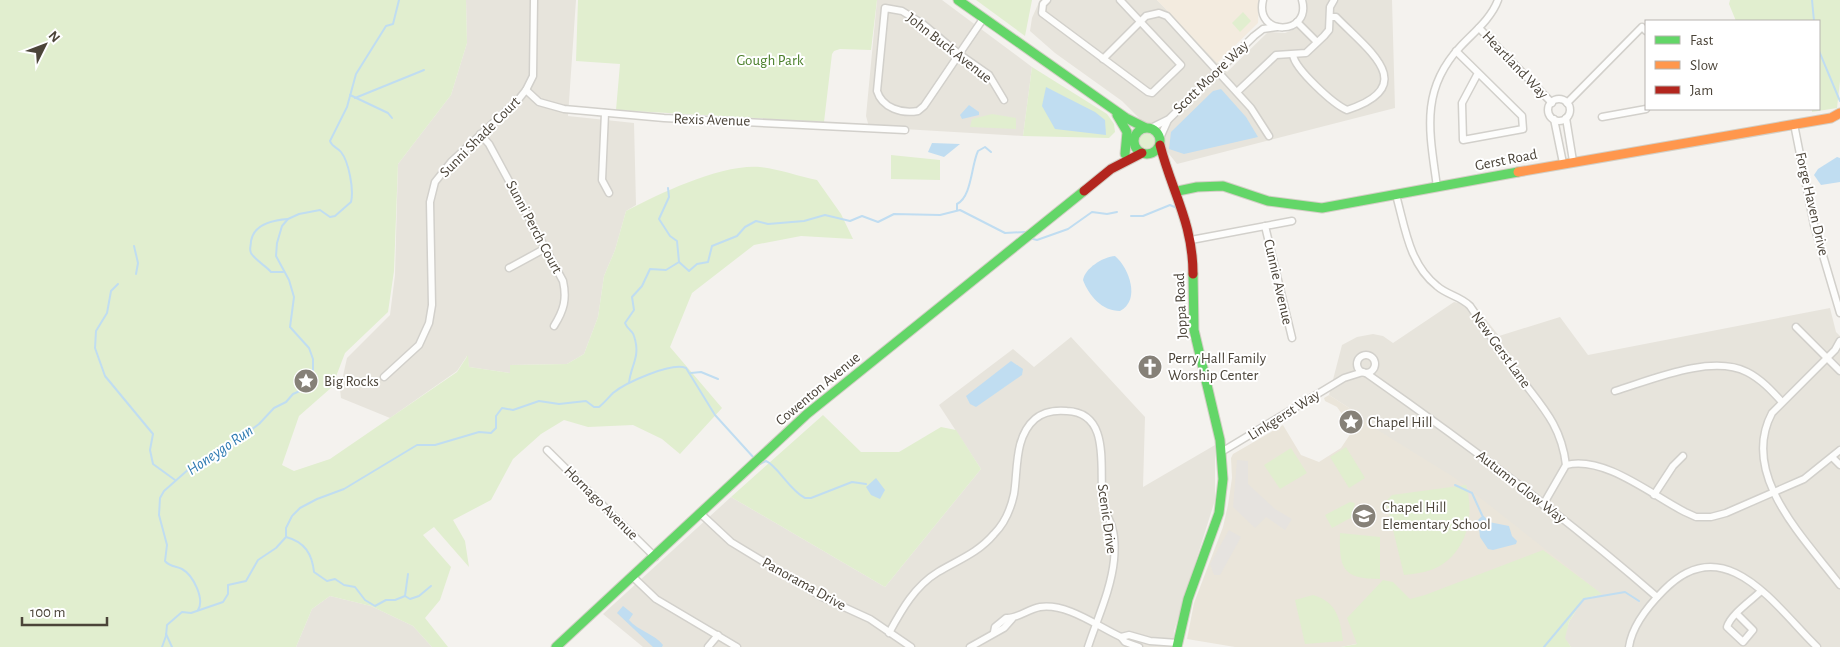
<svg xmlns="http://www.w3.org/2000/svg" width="1840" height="647" viewBox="0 0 1840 647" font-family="'Alegreya Sans',sans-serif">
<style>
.residential{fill:#e7e4dc}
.commercial{fill:#f3ebdf}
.education{fill:#eae5da}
.green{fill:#e1eecf}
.parking{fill:#e6e3df}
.water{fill:#c0ddf1}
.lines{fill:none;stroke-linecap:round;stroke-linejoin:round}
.stream{stroke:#c0ddf1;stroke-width:2}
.street-casing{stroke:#d2d0cb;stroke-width:9}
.fast-casing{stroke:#d3cfc5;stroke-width:11}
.slow-casing{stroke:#d3cfc5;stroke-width:11}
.jam-casing{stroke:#d3cfc5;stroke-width:11}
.street{stroke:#fdfdfc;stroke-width:6}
.fast{stroke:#63d668;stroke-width:9}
.slow{stroke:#ff974d;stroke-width:9}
.jam{stroke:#b3261e;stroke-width:9}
.labels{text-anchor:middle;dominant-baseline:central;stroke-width:4;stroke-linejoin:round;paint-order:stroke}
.street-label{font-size:15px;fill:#4b4439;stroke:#fff}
.park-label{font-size:15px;fill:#4a7f2a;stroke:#fff}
.poi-label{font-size:15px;fill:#4b4439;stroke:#fff;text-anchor:start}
.water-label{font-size:16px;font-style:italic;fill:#2e7ab2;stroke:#fff}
</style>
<rect width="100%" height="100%" fill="#f4f2ee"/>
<g class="residential">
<polygon points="466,0 576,0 568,116 634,123 636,205 626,211 615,250 604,276 598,317 584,354 567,364 510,365 510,373 469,367 467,356 457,371 390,418 341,398 340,389 347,358 390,315 395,275 398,164 451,95 467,43"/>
<polygon points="877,0 942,0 1032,67 1023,136 869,127 866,116"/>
<polygon points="1040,0 1157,0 1227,72 1268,32 1285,33 1295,29 1303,22 1307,13 1307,0 1392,0 1395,108 1177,164 1146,125 1122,101 1055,53 1030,31 1032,18"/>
<polygon points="1454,302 1476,307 1499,336 1560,317 1588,355 1830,308 1836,332 1840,336 1840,647 1571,647 1564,638 1569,622 1583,599 1601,594 1360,419 1357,413 1329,395 1342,345 1357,337 1373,334 1383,336 1393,343"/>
<polygon points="1071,337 1145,417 1143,487 1215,445 1215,500 1174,631 1173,647 643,647 603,614 731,497 885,587 981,469 939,405 1013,349 1034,367"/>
<polygon points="330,596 371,606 413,626 432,647 296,647 312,609"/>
</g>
<polygon class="commercial" points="1157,0 1259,0 1258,23 1217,63"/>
<polygon class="education" points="1329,395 1357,413 1360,419 1455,478 1602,594 1341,647 1235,647 1187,639 1194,603 1223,527 1228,505 1232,478 1231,458 1233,454 1283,425 1301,455 1319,462 1341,448 1353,430 1337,407 1325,401 1324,398"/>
<g class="green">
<path d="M0,0H466L467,43L451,95L398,164L394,271L388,312L345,353L332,387L299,416L282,465L294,471L330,459L457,372L468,355L469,367L510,373V365L567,364L584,354L598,317L604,276L615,250L626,211C661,193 721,164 760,167C779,169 798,176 817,180L841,214L853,239L801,236L754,245L692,293L670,347L722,408L680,454L662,439L633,425L588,427L564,420L541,434L513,459L491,500L453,520L465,541L469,567L434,527L423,535L451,567L440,600L425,618L448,647H432L413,626L371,606L330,596L312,609L296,647H0Z"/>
<polygon points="578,0 877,0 871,50 840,49 834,51 832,54 824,122 616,110 620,64 576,61"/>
<polygon points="976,0 1032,0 1025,36"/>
<polygon points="1730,0 1840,0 1840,81 1837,108 1812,112 1812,109 1819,109 1819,21 1736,21 1729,4"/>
<polygon points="1243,12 1251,21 1240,32 1232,23"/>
<polygon points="1032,67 1107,114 1114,124 1115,132 1109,138 1023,136"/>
<polygon points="992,114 1016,118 1016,129 970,127 972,119"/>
<circle cx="1147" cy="141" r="8"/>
<polygon points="891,155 940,160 940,180 891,179"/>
<polygon points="823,415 861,452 899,452 941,427 956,430 981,469 885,587 731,497"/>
<polygon points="1346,447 1365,478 1349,488 1330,457"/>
<polygon points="1291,448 1307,473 1280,489 1264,465"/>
<path d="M1466,485C1476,518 1465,557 1431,570C1422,573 1413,574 1404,575L1386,501L1392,495Z"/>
<polygon points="1350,502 1355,503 1353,510 1356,515 1332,528 1325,515"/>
<path d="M1340,533L1380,537V579C1342,579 1339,568 1340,533Z"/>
<polygon points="1543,550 1602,594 1583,599 1569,622 1565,638 1571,647 1341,647 1357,644 1347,618 1383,580 1393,582 1410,599 1425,595"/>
<path d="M1313,595C1337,602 1340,619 1343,641L1305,644L1295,600Z"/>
</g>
<g class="parking">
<polygon points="1237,460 1248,461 1248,484 1275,509 1292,519 1285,530 1266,517 1255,528 1233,507"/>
<polygon points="1229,530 1241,537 1220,575 1214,575 1210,564"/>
</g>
<g class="water">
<polygon points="1046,87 1095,112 1105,120 1106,135 1055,129 1042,106"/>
<polygon points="1221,89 1246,117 1258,137 1184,154 1169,149 1171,132 1213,91"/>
<polygon points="969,105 979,112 979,115 962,119 960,115"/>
<polygon points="932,143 960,144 944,157 928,152"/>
<polygon points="1837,157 1840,158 1840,182 1821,185 1814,175 1818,169"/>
<path d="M1115,256C1129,268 1141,300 1120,311C1102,311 1089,296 1083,280C1085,268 1103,257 1115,256Z"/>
<polygon points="1011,361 1023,369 1022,375 976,407 970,404 966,396"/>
<polygon points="876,478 885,490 880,499 871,495 866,487"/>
<polygon points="1483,515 1489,522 1509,526 1512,536 1517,541 1516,544 1493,550 1488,549 1480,537 1478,520"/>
<path d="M623,606L633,614L629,620C638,631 655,634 663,645L662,647H653L617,613Z"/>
</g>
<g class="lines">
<g class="stream">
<polyline points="1812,0 1814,21"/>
<polyline points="1819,51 1840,101"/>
<polyline points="350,95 388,113 392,118"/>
<polyline points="355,98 424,70"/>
<polyline points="668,188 669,197 659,219 670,236 677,241 679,262 689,271 697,264 708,262 712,246 737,236 745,227 756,221 768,224 804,221 825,215 850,221 862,216 878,222 894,214 940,215 960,210 1005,233 1025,232"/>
<path d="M957,210V204C972,196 971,166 978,151L985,147L991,152"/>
<polyline points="1131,216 1143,216 1170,205 1177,208"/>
<polyline points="1033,239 1037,240 1068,229 1092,212 1107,214 1117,212"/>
<polyline points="134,246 138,263 136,274"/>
<path d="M283,272H271C266,266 255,260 251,253C249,249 251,246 251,241C254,224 273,220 288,219"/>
<polyline points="118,284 111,291 107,313 96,331 95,348 105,376 153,434 150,450 153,464 175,480"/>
<polyline points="691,373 701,372 718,379"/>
<path d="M629,383C631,364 641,357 634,336C633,331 627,329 625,323L634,310L632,297L642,286L650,269L666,270L679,262"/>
<path d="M760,464L766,461C778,466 789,490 805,498H811L852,482L866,484"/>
<polyline points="1455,485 1472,493 1482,515"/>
<path d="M293,515L300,508L317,499L344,489L417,445H435L479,432L491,433L496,428V416L502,408L513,410L539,401L559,404L586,401L594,407H599C604,403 608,398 613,393C625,383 671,362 686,368L715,415L754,458"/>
<path d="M286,537C305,542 312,554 314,572L327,581L335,579L344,585L355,587L365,600L375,606L386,600H395L405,596L410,599L419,596L431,586"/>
<polyline points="405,596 408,574"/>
<path d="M198,610C205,599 193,575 182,569C176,566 170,567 165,561L167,545L159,515L160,498L164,491L190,468L214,457L259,424L274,408L286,402L293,394L313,385V359L309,348L290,327L294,297L289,280L276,256L277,243L282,226L288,219L299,214L320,210L330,217L335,216L351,202C354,190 349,162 341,152C337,147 332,147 330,141L347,107L356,74L386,26L393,24L399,0"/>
<polyline points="166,634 172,647"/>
<polyline points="162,647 166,636 167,625 182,612 191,613 223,602 228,594 228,585 246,581 258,560 276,548 286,537 286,528 292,516"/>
<polyline points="1544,647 1584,599 1625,592 1639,601"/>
</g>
<defs>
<g id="street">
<polyline points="1047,0 1043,4 1042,13 1148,92 1152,93 1181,65 1120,0"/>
<path d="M1263,0C1254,37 1312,36 1302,0"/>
<path d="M983,19C963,48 944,77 924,106L918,111C902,114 882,108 877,91L885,8L902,11L923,24L959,54L989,75L1004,100"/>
<polyline points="1297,22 1317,42"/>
<polyline points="1479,28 1552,103"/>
<polyline points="1456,51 1522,116 1523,129 1463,140 1462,103 1478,73"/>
<path d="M1293,55C1295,69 1333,104 1347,110C1421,86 1368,50 1336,17H1331"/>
<polyline points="1103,59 1146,16 1159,13 1167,16 1251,108 1269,136"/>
<polyline points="526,90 539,102 564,109 664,118 905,130"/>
<polyline points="1237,92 1276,55 1306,53 1324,36 1329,30 1330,7 1334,0"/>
<circle cx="1559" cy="110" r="11"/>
<polyline points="1567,103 1642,27 1646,31"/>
<polyline points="605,113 602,180 609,193"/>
<polyline points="1602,117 1646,109"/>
<polyline points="1566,118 1573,161"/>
<polyline points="1554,119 1563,163"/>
<polyline points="1794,124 1814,225 1840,313"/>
<polyline points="1151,128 1169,119 1254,36 1263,29 1277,27"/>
<path d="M480,134L489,144L563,281C567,299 564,310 554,326"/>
<polyline points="1160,138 1168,120"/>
<path d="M1437,187C1430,134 1419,91 1460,47C1473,33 1491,19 1498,0"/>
<path d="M1396,195C1405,227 1409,264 1437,286C1447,295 1460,296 1470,306C1485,328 1500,351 1516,372C1540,405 1561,423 1566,465"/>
<polyline points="1265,226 1292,338"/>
<polyline points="1191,240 1292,221"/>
<polyline points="509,268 546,248"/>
<polyline points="1796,327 1840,371"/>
<path d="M1840,341L1835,350L1772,413C1739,475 1805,539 1840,585"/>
<circle cx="1366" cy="364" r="9"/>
<path d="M1366,373C1466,443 1565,517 1657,597"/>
<polyline points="384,377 419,345 429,323 432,305 430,202 435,182 451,162 518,100 526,90 533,76 534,0"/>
<path d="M1615,391C1651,380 1711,354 1747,372C1761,379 1772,391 1782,402"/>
<polyline points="547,450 655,557"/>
<polyline points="1223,451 1344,378 1363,372"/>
<polyline points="1832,457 1840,465"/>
<polyline points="1654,495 1673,466 1683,456"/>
<path d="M1543,505L1566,465C1604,455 1653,496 1685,512L1696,517H1711L1726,513L1804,479L1840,450"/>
<polyline points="701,514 731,542 822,597 870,619 911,647"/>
<polyline points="633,577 656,599 737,647"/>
<path d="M1737,614L1753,630L1743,642L1727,627C1731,614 1751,601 1761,591"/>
<path d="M994,632L995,627L1006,618C1017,619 1028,609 1040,607C1067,603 1097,626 1121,637L1125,642L1139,647"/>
<path d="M889,633C902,609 915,586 938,572C958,560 978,553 994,534C1004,524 1011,508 1014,494C1018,470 1014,437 1035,419C1043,412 1056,410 1067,411C1113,413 1098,472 1103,502C1104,510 1109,518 1112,527C1115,537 1115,549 1114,560C1111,590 1097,619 1088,647"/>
<polyline points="1121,637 1129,635 1150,641 1178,643"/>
<polyline points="708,647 718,635"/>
<polyline points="970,647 1004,628 1012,619"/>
<path d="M1629,647C1632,625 1649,605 1664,590C1725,528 1775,606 1817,647"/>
</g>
<g id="fast">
<polyline points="958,0 1126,118 1144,127"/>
<polyline points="1117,115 1127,132 1125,154"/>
<circle cx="1147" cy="141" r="13"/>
<polyline points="1178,191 1197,187 1223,186 1268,201 1322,208 1518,172"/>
<polyline points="556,647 807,414 1084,191"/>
<polyline points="1177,647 1188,599 1219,513 1223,479 1220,440 1194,330 1193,274"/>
</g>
<polyline id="slow" points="1518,172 1831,118 1840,113"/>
<g id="jam">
<path d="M1160,145C1172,192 1193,223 1193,274"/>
<polyline points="1084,191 1111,169 1142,153"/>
</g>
</defs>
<use href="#street" class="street-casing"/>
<use href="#fast" class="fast-casing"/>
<use href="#slow" class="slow-casing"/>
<use href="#jam" class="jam-casing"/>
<use href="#street" class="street"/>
<use href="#fast" class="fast"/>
<use href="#slow" class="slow"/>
<use href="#jam" class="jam"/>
</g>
<defs>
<symbol id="church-disc" viewBox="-11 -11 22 22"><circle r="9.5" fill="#868178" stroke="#fff"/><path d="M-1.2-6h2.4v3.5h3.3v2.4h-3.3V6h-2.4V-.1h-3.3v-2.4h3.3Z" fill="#fff"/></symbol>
<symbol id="sight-disc" viewBox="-11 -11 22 22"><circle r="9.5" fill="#868178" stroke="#fff"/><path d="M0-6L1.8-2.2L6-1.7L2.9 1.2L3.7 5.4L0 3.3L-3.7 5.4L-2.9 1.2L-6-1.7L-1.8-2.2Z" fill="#fff"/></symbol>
<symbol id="school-disc" viewBox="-11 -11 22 22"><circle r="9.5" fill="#868178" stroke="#fff"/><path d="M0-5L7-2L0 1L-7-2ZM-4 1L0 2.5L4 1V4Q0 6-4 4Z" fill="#fff"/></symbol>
</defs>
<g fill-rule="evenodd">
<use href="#church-disc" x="1136" y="353" width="28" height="28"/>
<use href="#sight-disc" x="292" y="367" width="28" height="28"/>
<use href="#sight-disc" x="1337" y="408" width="28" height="28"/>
<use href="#school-disc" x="1350" y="502" width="28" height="28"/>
</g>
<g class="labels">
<g class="street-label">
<text transform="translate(949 48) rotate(38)">John Buck Avenue</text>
<text transform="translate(1515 65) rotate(46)">Heartland Way</text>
<text transform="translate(1211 77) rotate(-44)">Scott Moore Way</text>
<text transform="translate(712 120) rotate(2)">Rexis Avenue</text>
<text transform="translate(480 137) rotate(-45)">Sunni Shade Court</text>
<text transform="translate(1506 160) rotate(-11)">Gerst Road</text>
<text transform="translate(1812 204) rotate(77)">Forge Haven Drive</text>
<text transform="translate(534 227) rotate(62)">Sunni Perch Court</text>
<text transform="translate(1278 282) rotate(77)">Cunnie Avenue</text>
<text transform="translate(1181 306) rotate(-93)">Joppa Road</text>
<text transform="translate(1501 350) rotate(54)">New Gerst Lane</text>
<text transform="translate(818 389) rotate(-40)">Cowenton Avenue</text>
<text transform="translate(1284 415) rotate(-32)">Linkgerst Way</text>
<text transform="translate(1521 487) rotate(38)">Autumn Glow Way</text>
<text transform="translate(601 503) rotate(45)">Hornago Avenue</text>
<text transform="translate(1107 519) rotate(82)">Scenic Drive</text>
<text transform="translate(804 584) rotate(29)">Panorama Drive</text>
</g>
<g class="park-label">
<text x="770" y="60">Gough Park</text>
</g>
<g class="poi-label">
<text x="1168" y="358">Perry Hall Family<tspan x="1168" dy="17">Worship Center</tspan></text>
<text x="324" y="381">Big Rocks</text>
<text x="1368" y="422">Chapel Hill</text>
<text x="1382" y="507">Chapel Hill<tspan x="1382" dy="17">Elementary School</tspan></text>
</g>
<g class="water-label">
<text transform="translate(220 450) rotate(-34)">Honeygo Run</text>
</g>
</g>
<rect x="1645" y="20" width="175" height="90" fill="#ffffff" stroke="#b7b4b0"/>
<rect x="1655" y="36" width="25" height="8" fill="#63d668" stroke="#b7b4b0"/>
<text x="1690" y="45" font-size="15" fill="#4b4439">Fast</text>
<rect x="1655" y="61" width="25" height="8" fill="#ff974d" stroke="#b7b4b0"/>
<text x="1690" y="70" font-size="15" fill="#4b4439">Slow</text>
<rect x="1655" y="86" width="25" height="8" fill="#b3261e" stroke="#b7b4b0"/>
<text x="1690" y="95" font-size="15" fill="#4b4439">Jam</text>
<g transform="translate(45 45) rotate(48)" stroke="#ffffff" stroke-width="4" paint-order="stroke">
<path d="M0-4L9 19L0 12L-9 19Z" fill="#4b4439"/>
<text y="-8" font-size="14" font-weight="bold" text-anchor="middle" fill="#4b4439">N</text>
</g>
<path d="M22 617v8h85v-8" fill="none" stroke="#4b4439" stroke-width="2.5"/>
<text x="30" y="617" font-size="15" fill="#4b4439" stroke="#ffffff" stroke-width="4" paint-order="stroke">100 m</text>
</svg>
